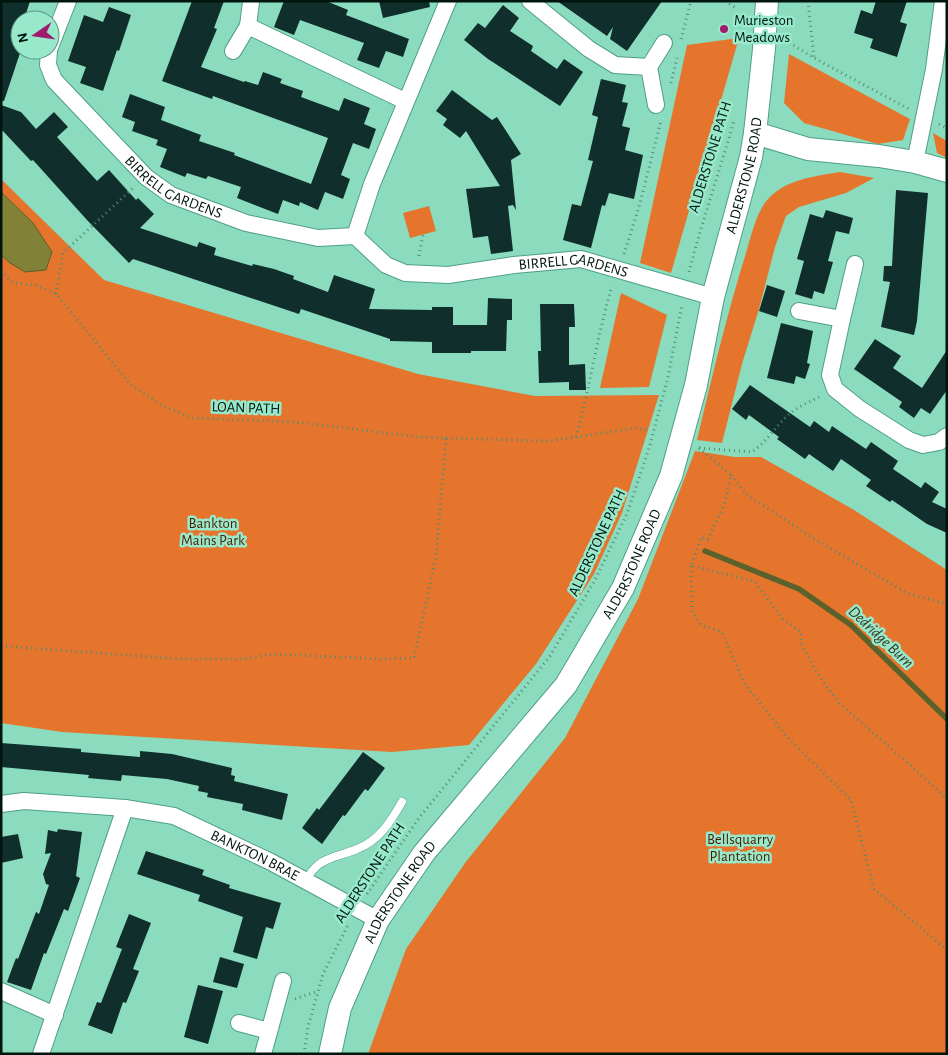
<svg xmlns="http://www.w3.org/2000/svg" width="948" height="1055" viewBox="0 0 948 1055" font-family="'Alegreya Sans',sans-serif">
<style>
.green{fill:#e5752c}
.water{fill:#818237;stroke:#5a612a}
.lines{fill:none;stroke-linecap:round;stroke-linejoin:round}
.stream{stroke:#5a612a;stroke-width:5.5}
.building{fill:#102e2c}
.lane-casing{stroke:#4f9f85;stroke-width:9}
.street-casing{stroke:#4f9f85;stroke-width:18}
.secondary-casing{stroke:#4f9f85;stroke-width:24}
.path{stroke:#528b76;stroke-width:3;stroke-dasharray:1 4;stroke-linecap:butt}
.lane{stroke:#fff;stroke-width:8}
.street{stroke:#fff;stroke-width:16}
.secondary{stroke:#fff;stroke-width:22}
.poi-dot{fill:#9f1b6b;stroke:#98e9cc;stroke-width:2}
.labels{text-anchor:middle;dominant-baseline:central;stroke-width:5;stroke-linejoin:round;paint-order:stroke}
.poi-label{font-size:15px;fill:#00150d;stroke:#98e9cc;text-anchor:start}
.street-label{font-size:15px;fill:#00150d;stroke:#98e9cc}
.park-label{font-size:15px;fill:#4b1f02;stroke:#98e9cc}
.water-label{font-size:16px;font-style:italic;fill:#383921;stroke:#98e9cc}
</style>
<rect width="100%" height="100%" fill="#8bdcbf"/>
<g class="green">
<polygon points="739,38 671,273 640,263 687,45"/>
<polygon points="789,54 910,119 903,140 878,144 804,123 784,103"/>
<polygon points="933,133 947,141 947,158 937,153"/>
<path d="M840,172L874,178L846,193L799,207L786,216L775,247L759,309L742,364L722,443L697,440C712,377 727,314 746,253C751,236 757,209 770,197C788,179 816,176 840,172Z"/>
<polygon points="1,179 104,280 418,374 535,396 659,395 622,513 594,574 536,664 469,745 392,752 62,732 1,723"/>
<polygon points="429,206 436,231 410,238 403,213"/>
<polygon points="621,293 667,315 649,387 600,388"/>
<polygon points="695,451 735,457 761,457 854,510 947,570 947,1054 368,1054 406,949 465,863 565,738 638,599"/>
</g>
<polygon class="water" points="1,192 33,223 52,252 46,270 25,272 10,263 1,255"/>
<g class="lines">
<polyline class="stream" points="705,551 799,589 851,625 947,719"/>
</g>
<g class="building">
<polygon points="1,1 30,1 24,20 20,20 20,53 4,101 1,101"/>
<polygon points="192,1 224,1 214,28 217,29 201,67 244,82 245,81 258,85 263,72 282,79 280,83 303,91 301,97 339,111 344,98 370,108 364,124 376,129 369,149 353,143 341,175 350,179 343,199 325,192 318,210 300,202 299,206 283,200 278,214 237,198 241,187 208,176 206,179 187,173 185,177 160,167 167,149 156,145 158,140 132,131 135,122 122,117 130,94 165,107 161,120 201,135 199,141 235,153 234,155 311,184 328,138 213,96 212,99 162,81"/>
<polygon points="284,1 326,1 348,10 346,15 409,39 403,57 386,51 379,68 357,60 364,43 300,20 294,35 274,27"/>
<polygon points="379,1 429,1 430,7 383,18"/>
<polygon points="557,1 662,1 627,51 610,39 613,27 607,36"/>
<polygon points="876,1 907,1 900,22 907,24 897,57 870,48 873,39 854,33 861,10 872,14"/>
<polygon points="503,5 519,18 510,31 533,46 531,51 557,69 564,59 583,72 560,106 488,59 464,40 478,23 485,28"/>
<polygon points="109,7 131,15 119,51 117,50 103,91 80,83 86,67 68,61 84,15 103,22"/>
<polygon points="601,79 626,85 622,102 628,103 622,126 630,128 625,150 643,155 634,199 609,193 605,206 602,205 591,248 563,240 572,204 581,206 593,161 588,160 598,117 592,115"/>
<polygon points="452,90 492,120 497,117 521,154 511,160 516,210 513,205 508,206 513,251 491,254 488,236 473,238 466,189 500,186 466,131 460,138 443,125 447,119 436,111"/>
<polygon points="1,105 21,112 36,129 54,112 68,127 57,137 97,181 109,170 136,200 138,198 154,214 140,228 197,247 199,242 216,248 214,255 252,266 253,264 274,269 294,276 293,279 328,292 334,275 375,289 369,309 432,310 432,307 453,307 453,325 487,325 488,298 512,299 512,320 507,320 506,351 471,351 471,353 432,353 432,342 390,341 390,339 301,309 299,314 133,259 129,263 87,220 33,160 31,161 1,129"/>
<polygon points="896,190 928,193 917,321 914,335 881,327 890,282 883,281 884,266 892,266"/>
<polygon points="826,210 853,218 849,234 836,231 828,261 833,262 824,294 814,291 812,299 795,294 804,261 797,259 810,214 823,218"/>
<polygon points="767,285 785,291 777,317 759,311"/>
<polygon points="540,304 574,304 575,327 569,327 569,365 585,364 586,390 569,390 569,382 539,383 538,351 541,351"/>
<polygon points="781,323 813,331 807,363 810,364 805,379 796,376 794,384 767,378"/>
<polygon points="875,339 901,356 893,368 922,388 947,350 947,390 930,414 921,408 914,418 899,407 902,402 854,369"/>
<polygon points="750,385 810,427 814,421 829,432 832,426 866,449 871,442 898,461 893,469 921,488 925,482 939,492 932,502 947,509 947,533 927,524 892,500 890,502 866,486 871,480 841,459 833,471 809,454 805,459 777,439 779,437 749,415 746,420 732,409"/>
<polygon points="1,743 81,749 81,752 140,757 140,751 172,754 232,768 231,775 235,776 234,781 288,794 282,820 242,810 243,804 207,797 208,793 198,791 199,786 167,779 122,775 121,781 88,778 89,775 1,767"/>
<polygon points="363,752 385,768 368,791 365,789 345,816 343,815 322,844 302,828 317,808 319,810"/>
<polygon points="58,829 82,832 76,876 80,878 68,911 64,909 46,954 44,953 31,990 7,982 16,958 18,959 36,912 39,914 49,885 46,884 43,874 51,853 45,854 48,830 57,832"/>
<polygon points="18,834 23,858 1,863 1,837"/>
<polygon points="146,851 204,870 202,875 230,885 229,888 281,903 273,929 266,927 257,959 233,952 243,917 198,901 200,895 137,874"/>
<polygon points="129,914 151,923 133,969 139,971 126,1003 123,1002 112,1034 88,1025 97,1002 101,1003 122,949 116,947"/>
<polygon points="220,957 244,964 237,988 213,982"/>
<polygon points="198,985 223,991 208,1044 184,1037"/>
</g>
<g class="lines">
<defs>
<path id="lane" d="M306,880C309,875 313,869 318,865C329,856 344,855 357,849C379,841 391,821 402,802"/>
<g id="street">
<path id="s1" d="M448,1L372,184L355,236L386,265L405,273L448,275L514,265L581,259L713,297"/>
<polyline points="530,1 589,49 615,65 649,67 656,105"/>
<polyline points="248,26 251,2"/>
<polyline points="50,47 68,1"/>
<path id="s2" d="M49,50L48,65L54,80L146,177L171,195L246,223L318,238L355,236"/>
<polyline points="233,51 248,26 405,101"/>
<polyline points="649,67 664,43"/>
<polyline points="915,162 934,69 943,1"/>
<polyline points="799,311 842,319 830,375 835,389 860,409 909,440 923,445 939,442 947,436"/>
<polyline points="842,319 855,264"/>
<path id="s3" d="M1,804L24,801L125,808L174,816L271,862L378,920"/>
<polyline points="1,991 55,1015"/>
<polyline points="239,1023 269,1031"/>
<polyline points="41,1054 125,808"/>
<polyline points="263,1054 283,981"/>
</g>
<g id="secondary">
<polyline points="755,133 808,149 879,156 915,162 947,171"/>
<path id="s4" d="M330,1054L340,1008L378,920L424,853L566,685L623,588L671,476L696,385L713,297L751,157L755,133L764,49L767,1"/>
</g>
</defs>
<use href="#lane" class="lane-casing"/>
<use href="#street" class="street-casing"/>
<use href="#secondary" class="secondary-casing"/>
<g class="path">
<polyline points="725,1 736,8"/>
<polyline points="808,1 814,58"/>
<polyline points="681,39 691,1"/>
<polyline points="785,40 814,58 909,109"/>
<polyline points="671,83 677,58"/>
<polyline points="939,124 947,128"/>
<polyline points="624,254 639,207 661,121"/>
<polyline points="419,256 423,235"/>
<path d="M1,271L13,283L36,285L56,294L131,385L163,406L193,418L295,422L419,437L446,438L547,441L576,437C590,387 597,336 612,286"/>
<path d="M689,272C702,221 720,171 734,120"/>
<polyline points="56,294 63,253 133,188"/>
<polyline points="576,437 636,428 649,430"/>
<polyline points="699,448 731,475 724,505 708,539 701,537 691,566 754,581 783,619 801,632 801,644 819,676 839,703 908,763 947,799"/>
<path d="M699,448L752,452C765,443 774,429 785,418C795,408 807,403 819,397"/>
<polyline points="731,475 746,494 816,540 907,593 947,604"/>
<polyline points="691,566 692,612 701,625 722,632 744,683 787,737 851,800 874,889 947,950"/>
<polyline points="1,646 180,659 244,659 272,654 382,659 414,658 436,557 446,438"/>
<polyline points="367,894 419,818 550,656 594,582 627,514 650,445 668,377 682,305"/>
<polyline points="295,999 318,991"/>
<polyline points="304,1054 308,1027 323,974 349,923"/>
</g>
<use href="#lane" class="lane"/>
<use href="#street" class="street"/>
<use href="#secondary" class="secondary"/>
</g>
<circle class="poi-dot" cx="724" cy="29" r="5"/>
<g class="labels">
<g class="poi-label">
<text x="734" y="20">Murieston<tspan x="734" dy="17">Meadows</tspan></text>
</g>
<g class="street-label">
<text transform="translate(710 157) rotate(-73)">ALDERSTONE PATH</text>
<text stroke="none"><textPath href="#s4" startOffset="988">ALDERSTONE ROAD</textPath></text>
<text stroke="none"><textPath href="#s2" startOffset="194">BIRRELL GARDENS</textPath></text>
<text stroke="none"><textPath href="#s1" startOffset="486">BIRRELL GARDENS</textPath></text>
<text transform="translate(246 408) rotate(2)">LOAN PATH</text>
<text transform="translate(597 543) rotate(-65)">ALDERSTONE PATH</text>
<text stroke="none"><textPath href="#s4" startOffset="582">ALDERSTONE ROAD</textPath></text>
<text stroke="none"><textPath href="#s3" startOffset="264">BANKTON BRAE</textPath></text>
<text transform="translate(370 873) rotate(-57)">ALDERSTONE PATH</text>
<text stroke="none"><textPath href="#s4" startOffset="178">ALDERSTONE ROAD</textPath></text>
</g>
<g class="park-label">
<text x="213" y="523">Bankton<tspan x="213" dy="17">Mains Park</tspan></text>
<text x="740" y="839">Bellsquarry<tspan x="740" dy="17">Plantation</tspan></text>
</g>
<g class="water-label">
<text transform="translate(881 637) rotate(43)">Dedridge Burn</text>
</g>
</g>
<rect width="948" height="1055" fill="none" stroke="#00150d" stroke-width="5"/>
<g transform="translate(35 35) rotate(257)"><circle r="24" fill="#98e9cc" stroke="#5b9480"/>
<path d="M0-4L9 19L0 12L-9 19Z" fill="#9f1b6b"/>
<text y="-8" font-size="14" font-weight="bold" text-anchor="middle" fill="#00150d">N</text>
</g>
</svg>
